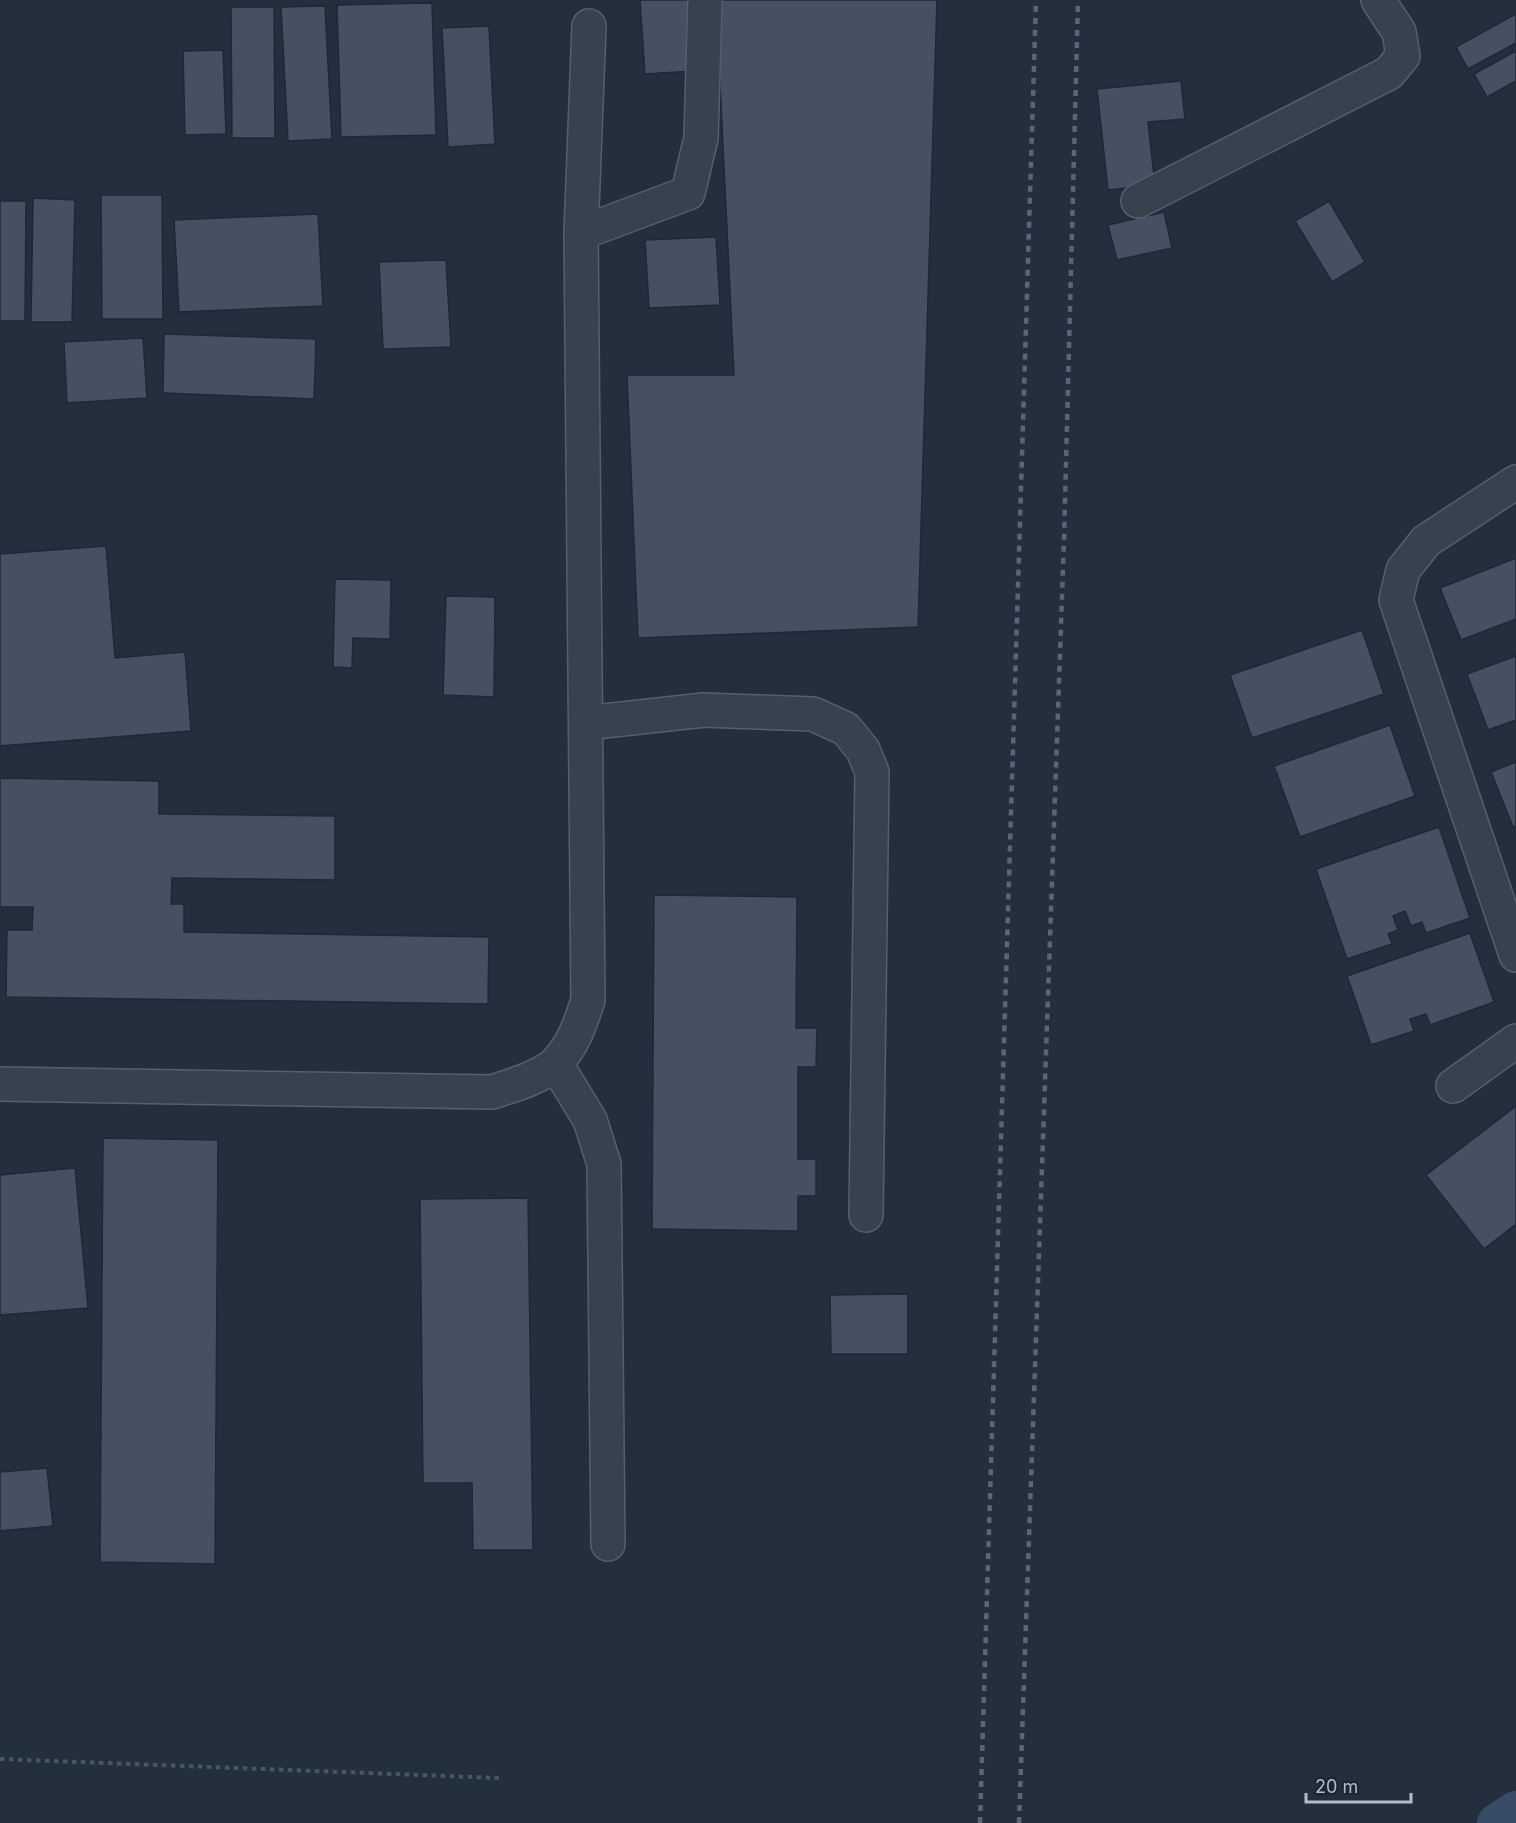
<svg xmlns="http://www.w3.org/2000/svg" width="1516" height="1823" viewBox="0 0 1516 1823" font-family="Inter,sans-serif">
<style>
.lines{fill:none;stroke-linecap:round;stroke-linejoin:round}
.canal{stroke:#394c67;stroke-width:38}
.building{fill:#455162;stroke:#1f2835;stroke-width:1.5}
.minor-casing{stroke:#565f6c;stroke-width:36}
.path{stroke:#44595c;stroke-width:4;stroke-dasharray:4.5 4.5;stroke-linecap:butt}
.minor{stroke:#38414e;stroke-width:33}
.rail{stroke:#5a6575;stroke-width:4.5;stroke-dasharray:6 6;stroke-linecap:butt}
</style>
<rect width="100%" height="100%" fill="#242f3e"/>
<g class="lines">
<polyline class="canal" points="1496,1823 1516,1810"/>
</g>
<g class="building">
<polygon points="640,0 689,0 694,71 645,74"/>
<polygon points="716,0 937,0 918,627 638,638 627,375 734,375"/>
<polygon points="432,3 436,135 341,137 337,5"/>
<polygon points="325,6 332,139 288,141 281,7"/>
<polygon points="231,7 274,7 275,138 232,138"/>
<polygon points="1516,14 1516,43 1468,69 1456,47"/>
<polygon points="489,26 495,144 448,147 442,28"/>
<polygon points="223,50 226,134 185,135 183,51"/>
<polygon points="1516,51 1516,81 1487,97 1474,74"/>
<polygon points="1181,81 1185,119 1148,122 1155,185 1108,190 1097,89"/>
<polygon points="101,195 162,195 163,319 102,319"/>
<polygon points="33,198 75,200 72,322 31,322"/>
<polygon points="0,201 26,201 25,321 0,321"/>
<polygon points="1329,201 1365,262 1332,282 1295,221"/>
<polygon points="1164,212 1172,248 1117,260 1108,225"/>
<polygon points="318,214 323,306 179,312 174,220"/>
<polygon points="716,237 720,305 649,308 645,240"/>
<polygon points="446,260 451,347 383,349 379,262"/>
<polygon points="164,334 316,339 314,399 163,393"/>
<polygon points="143,338 147,398 67,403 64,342"/>
<polygon points="106,546 115,658 185,652 191,731 0,746 0,554"/>
<polygon points="1516,558 1516,619 1461,640 1440,588"/>
<polygon points="335,579 391,580 390,639 353,638 352,668 333,667"/>
<polygon points="446,596 495,597 494,697 443,695"/>
<polygon points="1362,630 1384,694 1252,738 1230,675"/>
<polygon points="1516,656 1516,720 1488,730 1467,674"/>
<polygon points="1390,725 1415,796 1300,837 1274,766"/>
<polygon points="1516,762 1516,826 1513,827 1491,772"/>
<polygon points="0,778 159,781 159,814 335,816 335,880 172,878 171,904 184,904 184,932 489,937 488,1004 6,997 7,930 32,930 33,907 0,907"/>
<polygon points="1439,827 1470,918 1426,933 1422,922 1411,926 1405,911 1393,916 1398,930 1388,934 1392,944 1347,959 1316,869"/>
<polygon points="654,895 797,897 796,1028 817,1028 816,1067 798,1067 798,1159 816,1159 816,1196 798,1196 798,1231 652,1229"/>
<polygon points="1470,933 1494,1002 1430,1025 1426,1014 1410,1019 1414,1031 1371,1045 1347,976"/>
<polygon points="1516,1106 1516,1224 1484,1249 1426,1175"/>
<polygon points="103,1138 218,1140 215,1564 100,1562"/>
<polygon points="75,1168 88,1308 0,1315 0,1175"/>
<polygon points="528,1198 533,1550 473,1550 472,1483 423,1483 420,1199"/>
<polygon points="908,1294 908,1354 831,1354 830,1295"/>
<polygon points="47,1468 53,1526 0,1531 0,1472"/>
</g>
<g class="lines">
<defs>
<g id="minor">
<polyline points="1138,201 1389,73 1403,56 1399,32 1378,0"/>
<polyline points="581,233 688,193 701,138 705,0"/>
<polyline points="1516,482 1426,541 1403,570 1396,600 1516,955"/>
<polyline points="586,723 704,710 813,714 846,729 863,750 872,772 866,1215"/>
<polyline points="556,1064 590,1120 604,1164 608,1544"/>
<path d="M0,1084L492,1092C511,1086 542,1077 556,1063C573,1046 581,1022 588,1000L581,233L589,26"/>
<polyline points="1453,1086 1516,1041"/>
</g>
</defs>
<use href="#minor" class="minor-casing"/>
<polyline class="path" points="0,1759 499,1778"/>
<use href="#minor" class="minor"/>
<g class="rail">
<polyline points="980,1823 1036,0"/>
<polyline points="1019,1823 1064,540 1078,0"/>
</g>
</g>
<path d="M1306 1793v9h105v-9" fill="none" stroke="#b4bcc9" stroke-width="3"/>
<text x="1315" y="1793" font-size="18" fill="#b4bcc9" stroke="#1d2633" stroke-width="4.5" paint-order="stroke">20 m</text>
</svg>
